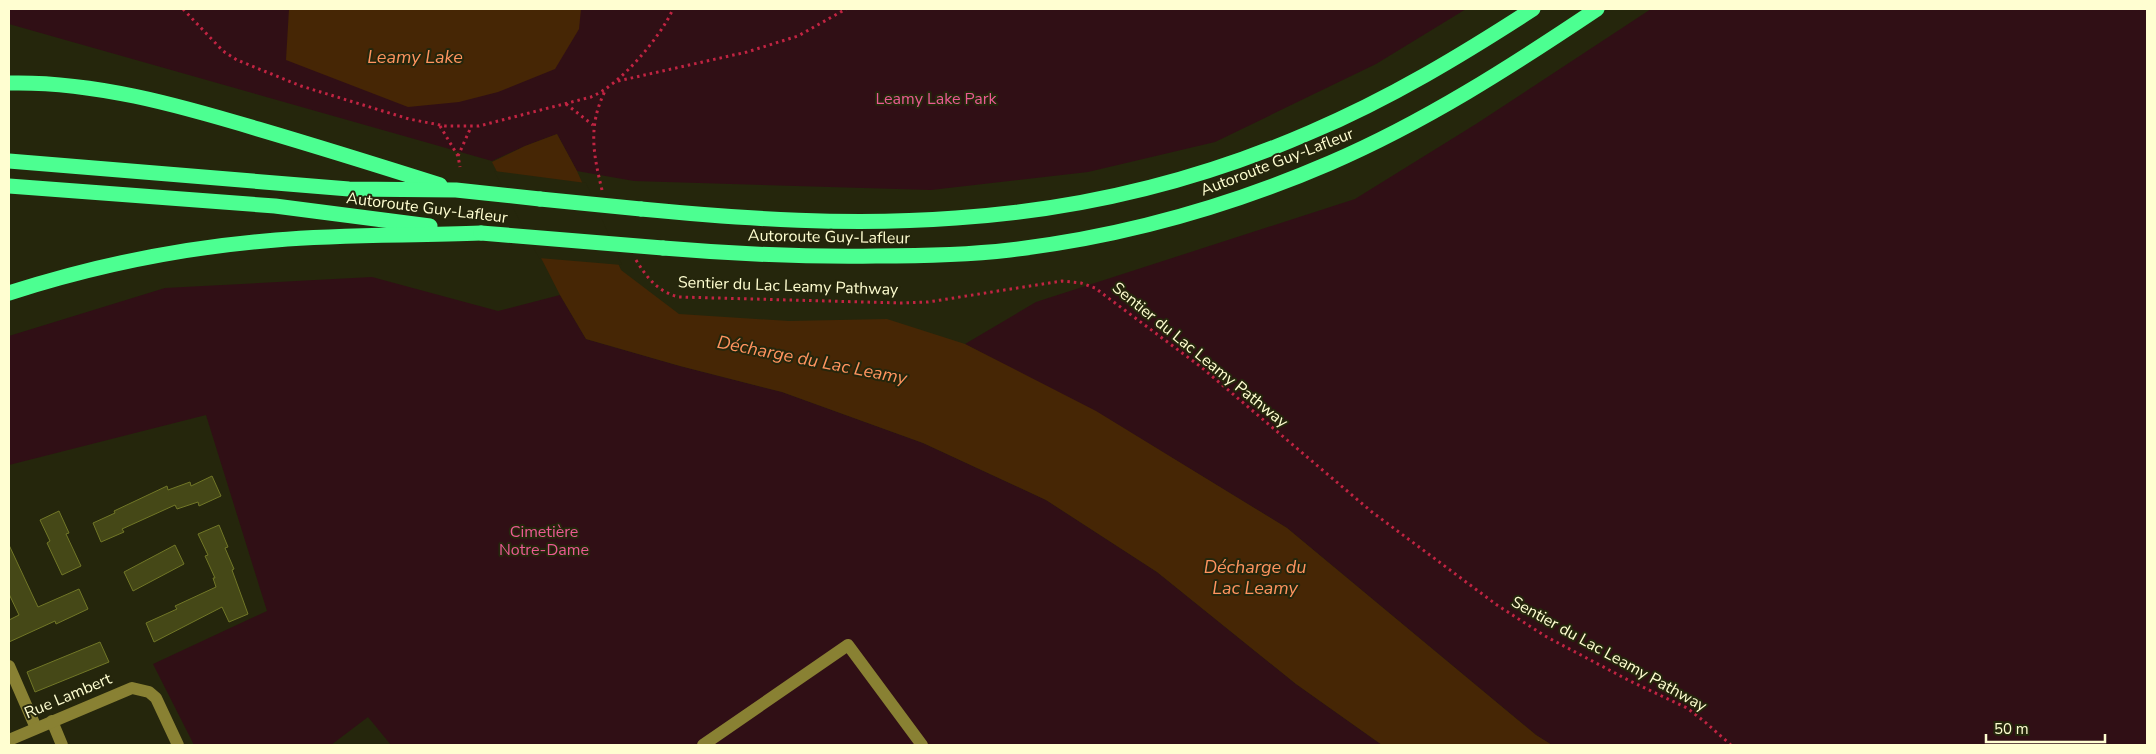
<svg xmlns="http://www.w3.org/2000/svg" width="2156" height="754" viewBox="0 0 2156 754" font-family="'Nunito Sans',sans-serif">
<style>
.green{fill:#300f15}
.water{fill:#462605}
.pier{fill:#25260c}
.building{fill:#454817;stroke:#717727}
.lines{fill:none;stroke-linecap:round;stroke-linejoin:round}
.path{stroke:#c12442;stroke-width:3;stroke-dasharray:2.5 4;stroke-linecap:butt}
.minor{stroke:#898133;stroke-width:12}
.highway{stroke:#4cff91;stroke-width:15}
.highway-bridge{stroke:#4cff91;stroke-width:15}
.labels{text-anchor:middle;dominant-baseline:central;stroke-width:4;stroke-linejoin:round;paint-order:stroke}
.park-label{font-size:16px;fill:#eb5b93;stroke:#25260c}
.street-label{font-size:16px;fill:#fffed1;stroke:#25260c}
.water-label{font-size:18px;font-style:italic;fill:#ff945f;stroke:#25260c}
</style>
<rect width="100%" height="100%" fill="#25260c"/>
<g class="green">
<polygon points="9,9 1466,9 1376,64 1215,142 1088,172 931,190 634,181 577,171 557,134 525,146 492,161 9,24"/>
<polygon points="1651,9 2147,9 2147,745 1552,745 1536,735 1287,528 1105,417 965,344 1036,302 1355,199 1476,124"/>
<polygon points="372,277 498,311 560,295 586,339 680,366 782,392 923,443 1046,500 1157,572 1296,684 1382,745 391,745 368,717 331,745 194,745 153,664 267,611 206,415 9,465 9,336 165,288"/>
</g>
<g class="water">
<polygon points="289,9 581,9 579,29 555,69 498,92 459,102 408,107 286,60"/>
<polygon points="557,134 577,171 621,270 679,314 789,321 887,319 965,344 1096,411 1287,528 1536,735 1552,745 1382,745 1296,684 1157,572 1046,500 923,443 782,392 680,366 586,339 560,295 492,162 525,146"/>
</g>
<polygon class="pier" points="494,171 586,183 622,265 539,258"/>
<g class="building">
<polygon points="212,476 221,496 199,506 198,502 177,509 175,505 122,529 124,532 101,542 93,523 115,513 114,511 167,486 168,490 190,482 191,486"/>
<polygon points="59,511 69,533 66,534 81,566 62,575 47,543 50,541 40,520"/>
<polygon points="219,525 228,547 225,548 234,569 232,570 248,614 229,622 222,607 154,642 146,623 177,609 175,606 216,587 213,578 215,578 205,556 208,555 198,534"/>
<polygon points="9,545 38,607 79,589 88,609 56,624 55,621 9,642 9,620 19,615 9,594"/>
<polygon points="175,545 184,564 133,591 124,572"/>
<polygon points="100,642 109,662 35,692 27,672"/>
</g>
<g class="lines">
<g class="path">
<path d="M183,9L223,51L237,60L301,86L409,119L445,126H479L591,97C620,85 660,38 673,9"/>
<polyline points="618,81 747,52 798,36 846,9"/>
<polyline points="566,104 593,125"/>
<polyline points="440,126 458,156 460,167"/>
<polyline points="458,156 471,127"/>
<path d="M602,190C593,153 588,126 605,91"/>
<path d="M636,260C647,278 658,292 679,297L901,303L928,302L1062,281L1081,283L1095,288L1201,367L1372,512L1497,605L1545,636L1630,681L1687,708L1705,722L1731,745"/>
</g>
<g class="minor">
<polyline points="9,666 36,728"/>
<polyline points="52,721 62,745"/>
<polyline points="9,740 132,688 149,692 156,698 178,745"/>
<polyline points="703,745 848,645 922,745"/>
</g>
<g class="highway">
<path d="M9,83C93,81 178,105 258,129C319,147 380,166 440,185"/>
<polyline points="9,161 349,189 456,190 540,199"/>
<polyline points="9,186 275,206 430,226"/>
<path d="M641,209C745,219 851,226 956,218C1078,210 1199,181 1311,132C1389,99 1462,55 1533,9"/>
<path d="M663,248C734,254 805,257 876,256C921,256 966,255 1010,250C1121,237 1228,207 1330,163C1425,122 1512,66 1597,9"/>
<path d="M9,293C96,265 185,247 276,240C345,234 413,236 481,233"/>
</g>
<g class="highway-bridge">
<polyline points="540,199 641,209"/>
<polyline points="481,233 663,248"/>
</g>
</g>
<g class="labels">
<g class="park-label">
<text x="936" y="99">Leamy Lake Park</text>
<text x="544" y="532">Cimetière<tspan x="544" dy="18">Notre-Dame</tspan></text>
</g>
<g class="street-label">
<text transform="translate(1277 162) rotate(-21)">Autoroute Guy-Lafleur</text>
<text transform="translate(427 208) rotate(7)">Autoroute Guy-Lafleur</text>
<text transform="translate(829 237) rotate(1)">Autoroute Guy-Lafleur</text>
<text transform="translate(788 286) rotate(2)">Sentier du Lac Leamy Pathway</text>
<text transform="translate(1200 355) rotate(39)">Sentier du Lac Leamy Pathway</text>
<text transform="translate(1609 654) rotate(29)">Sentier du Lac Leamy Pathway</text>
<text transform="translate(68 696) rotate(-23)">Rue Lambert</text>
</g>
<g class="water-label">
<text x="415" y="57">Leamy Lake</text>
<text transform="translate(812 360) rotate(11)">Décharge du Lac Leamy</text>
<text x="1255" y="567">Décharge du<tspan x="1255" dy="21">Lac Leamy</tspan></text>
</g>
</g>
<rect width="2156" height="754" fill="none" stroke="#fffed1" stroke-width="20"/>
<path d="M1986 734v8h119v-8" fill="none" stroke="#fffed1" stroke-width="2.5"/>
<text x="1994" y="734" font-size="15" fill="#fffed1" stroke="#25260c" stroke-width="4" paint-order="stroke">50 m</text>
</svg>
